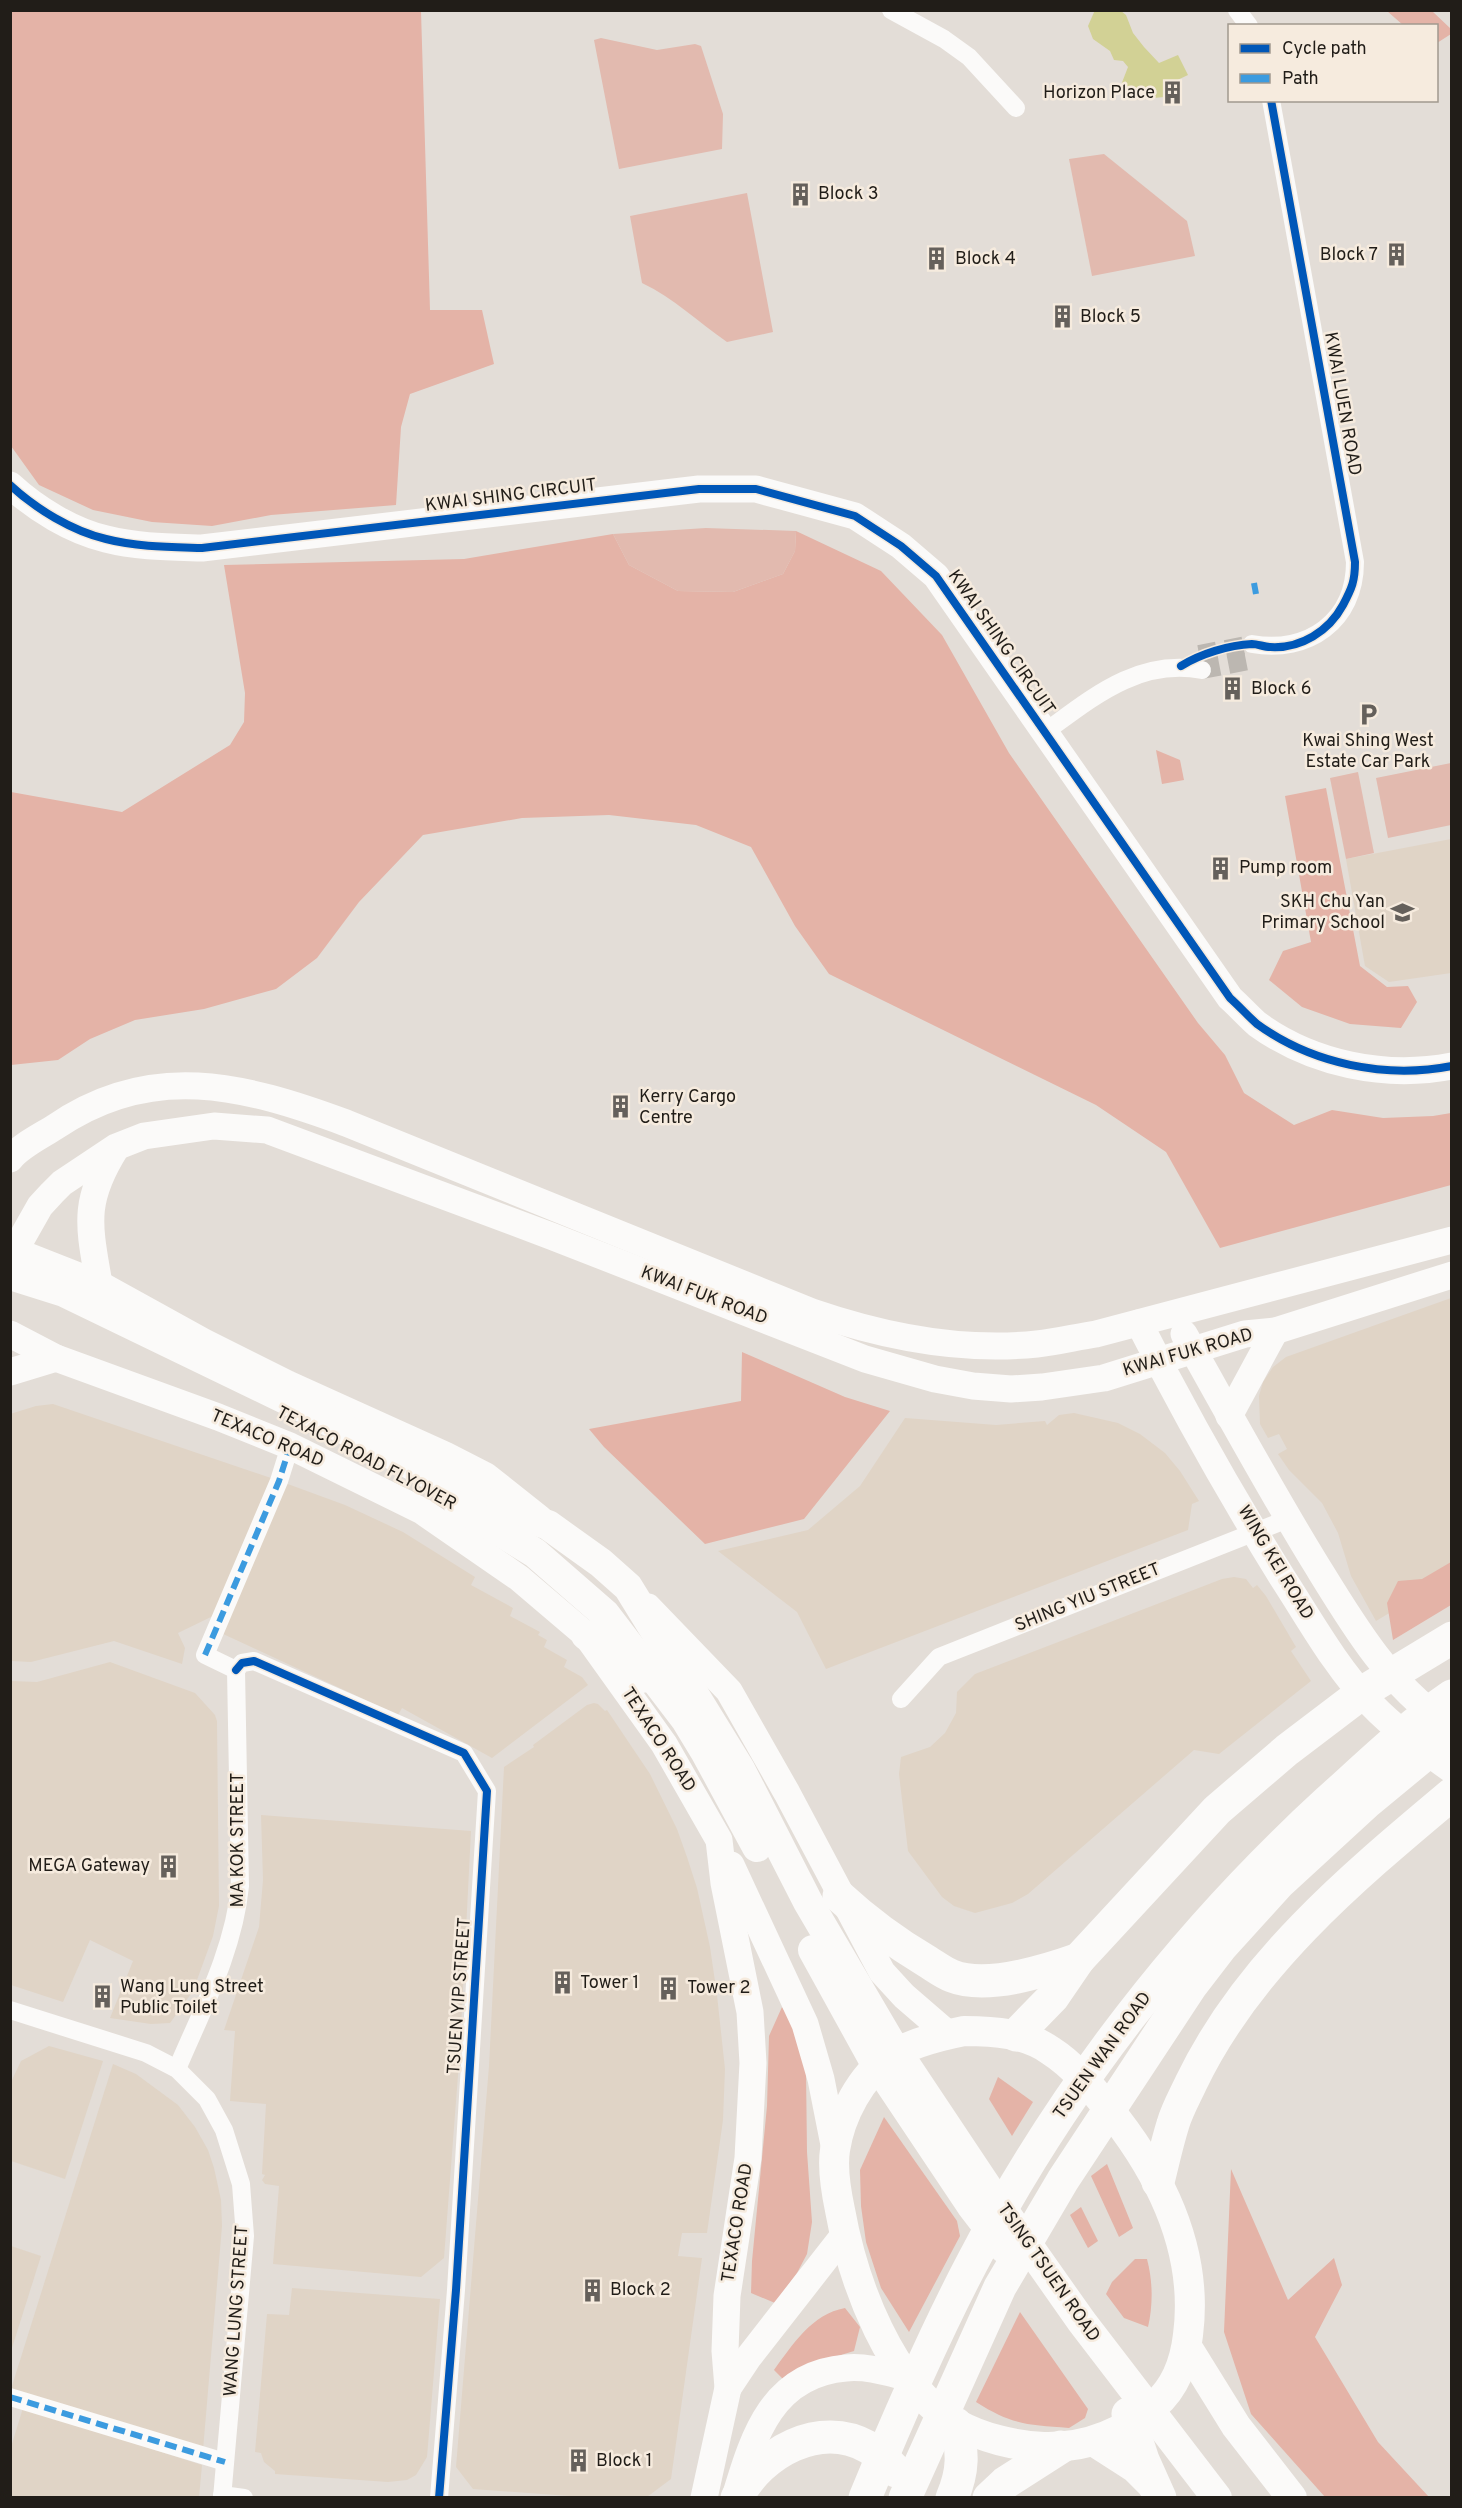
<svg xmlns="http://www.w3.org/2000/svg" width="1462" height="2508" viewBox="0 0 1462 2508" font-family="Overpass,sans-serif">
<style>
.built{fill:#e0d4c6}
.green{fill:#e2baaf}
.forest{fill:#e4b3a7}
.water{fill:#d2d195}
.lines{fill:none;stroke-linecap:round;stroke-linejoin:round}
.street-tunnel{stroke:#bcb7b1;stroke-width:18;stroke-dasharray:18 9;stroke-linecap:butt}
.street{stroke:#fbfaf9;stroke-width:18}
.secondary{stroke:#fbfaf9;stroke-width:27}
.primary{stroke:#fbfaf9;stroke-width:30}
.highway{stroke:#fbfaf9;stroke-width:33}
.quiet{stroke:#3c9bdf;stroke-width:6;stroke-dasharray:12 6;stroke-linecap:butt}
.cycleway-casing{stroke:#f6ebde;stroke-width:11}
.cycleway{stroke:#0057b8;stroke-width:8}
.labels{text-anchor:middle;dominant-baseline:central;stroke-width:5;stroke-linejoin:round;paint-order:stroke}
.poi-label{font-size:18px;fill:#211d18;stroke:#f6ebde;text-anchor:start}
.street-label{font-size:18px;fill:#211d18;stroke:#f6ebde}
</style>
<rect width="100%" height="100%" fill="#e3ddd7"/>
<g class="built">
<polygon points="1451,839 1451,973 1389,982 1365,966 1346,859"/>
<polygon points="1451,1298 1451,1576 1376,1621 1351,1576 1338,1533 1322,1503 1289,1470 1278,1454 1287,1449 1279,1434 1268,1438 1260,1424 1259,1396 1263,1382 1273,1367 1286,1357"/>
<polygon points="53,1404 271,1478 213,1616 178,1633 185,1648 182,1664 114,1641 31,1662 11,1661 10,1414 36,1406"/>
<polygon points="1074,1413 1118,1423 1140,1434 1165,1453 1180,1471 1199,1501 1192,1504 1188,1530 826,1669 797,1612 718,1551 808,1530 860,1486 905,1418 996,1425 1045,1421 1047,1425 1059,1415"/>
<polygon points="285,1483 345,1505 403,1532 475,1577 471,1585 513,1608 510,1616 540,1632 538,1635 547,1640 544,1647 567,1660 564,1667 582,1677 588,1685 492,1758 402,1708 398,1715 221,1633"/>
<polygon points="1234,1577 1246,1579 1253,1588 1257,1585 1266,1596 1296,1647 1291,1651 1311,1681 1219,1754 1194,1750 1028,1894 1012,1903 975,1913 954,1906 942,1897 908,1851 899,1774 901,1757 930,1747 945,1733 956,1713 957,1692 975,1674 1222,1579"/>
<polygon points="110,1662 195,1693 215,1715 217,1721 219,1906 213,1936 193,1991 170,2023 151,2024 110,2018 133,1961 90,1940 63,2002 11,1985 11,1681 37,1682"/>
<polygon points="594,1703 598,1704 605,1711 607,1710 650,1774 677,1829 687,1857 697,1888 710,1947 717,1995 725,2069 723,2120 707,2233 682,2233 678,2256 702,2258 671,2479 647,2497 583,2497 473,2489 456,2467 489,2066 504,1767 534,1747 533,1745 587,1705"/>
<polygon points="261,1815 471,1831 460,2049 444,2258 421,2277 273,2264 279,2186 265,2184 262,2180 265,2175 262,2174 266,2104 230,2101 235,2031 224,2030 259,1927 263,1880"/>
<polygon points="49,2046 103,2061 65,2179 11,2161 12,2080 21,2061"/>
<polygon points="113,2064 136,2074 178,2105 195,2127 208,2150 214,2168 221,2200 222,2226 203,2450 11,2389"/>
<polygon points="11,2246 41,2256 11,2351 10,2246"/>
<polygon points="292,2288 440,2299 427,2457 416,2475 407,2480 388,2482 275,2474 275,2471 264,2462 261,2453 255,2452 267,2314 289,2315"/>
<polygon points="23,2408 202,2465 199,2497 11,2498 11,2447"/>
</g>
<g class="green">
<polygon points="601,38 657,50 695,44 701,46 723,114 722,149 619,169 594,40"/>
<polygon points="1104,154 1187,221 1195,256 1092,276 1069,159"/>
<path d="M747,193L773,332L727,342C698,322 674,298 642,283L630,216Z"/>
<polygon points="706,528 796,531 795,551 783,574 733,592 678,591 629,565 613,534"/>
<polygon points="1451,763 1451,825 1388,838 1376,778"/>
<polygon points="1358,772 1374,853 1346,859 1330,778"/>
</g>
<g class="forest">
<polygon points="11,10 421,11 430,310 482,310 494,364 410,394 401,427 396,505 271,515 212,526 152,522 93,510 39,485 11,446"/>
<polygon points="1387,11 1432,11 1451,29 1451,34 1437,43 1436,26 1403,25"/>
<polygon points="796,531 881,571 942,635 1009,753 1198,1023 1225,1055 1244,1093 1294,1125 1332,1110 1383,1118 1433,1116 1451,1113 1451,1185 1220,1248 1166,1152 1096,1105 829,974 795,926 751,847 696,825 609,815 522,818 423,835 359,902 317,958 276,989 204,1009 135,1020 90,1039 58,1060 11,1065 11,792 122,812 230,745 244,722 245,693 224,565 464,559 613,534 629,565 678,591 733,592 783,574 795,551"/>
<polygon points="1156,750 1180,760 1184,780 1162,784"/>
<polygon points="1326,788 1360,966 1387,987 1408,986 1417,1002 1401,1028 1350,1024 1302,1007 1269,980 1283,951 1311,942 1285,796"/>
<polygon points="742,1352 845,1397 890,1411 804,1519 705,1544 604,1447 589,1429 741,1401"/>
<polygon points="1451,1562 1451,1605 1393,1640 1387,1603 1398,1581 1422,1579"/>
<polygon points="782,2007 799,2033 806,2072 807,2152 812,2222 807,2254 797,2273 775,2303 751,2293 752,2261 767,2106 769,2036"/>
<polygon points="998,2077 1033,2102 1012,2136 989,2099"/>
<polygon points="884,2117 957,2221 960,2236 909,2332 881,2288 866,2242 861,2206 860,2170"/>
<polygon points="1107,2164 1133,2228 1119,2237 1091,2176"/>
<polygon points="1231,2169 1288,2300 1334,2258 1342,2285 1315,2337 1378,2442 1429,2497 1325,2497 1251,2414 1224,2332"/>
<polygon points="1081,2207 1098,2241 1088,2248 1070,2215"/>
<path d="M1135,2259H1147C1153,2282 1153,2305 1148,2327L1124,2318L1106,2294L1112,2282Z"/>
<path d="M845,2308L860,2327L854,2351L818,2362L786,2382L774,2370C793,2344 812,2314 845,2308Z"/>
<path d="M1020,2312L1088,2409L1085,2418L1069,2428C1028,2425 1012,2425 976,2402Z"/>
</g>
<polygon class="water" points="1095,10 1121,11 1126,15 1133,33 1144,47 1159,63 1178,55 1188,75 1171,83 1164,97 1154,98 1151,94 1136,100 1121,85 1128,67 1123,61 1114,60 1110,51 1093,39 1088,26"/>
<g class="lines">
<g class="street-tunnel">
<polyline points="1199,654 1252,644"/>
<polyline points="1202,670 1254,660"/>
</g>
<g class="street">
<polyline points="891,10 944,39 969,57 1016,108"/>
<polyline points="1237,10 1249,26"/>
<path d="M1252,644C1308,654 1355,621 1355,562L1271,100"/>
<path d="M1045,732C1093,697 1139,658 1202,670"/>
<polyline points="236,1670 242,1663 254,1661 464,1753 487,1791 456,2290 439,2498"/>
<polyline points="901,1699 939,1657 1288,1519"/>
<polyline points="10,2010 146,2053 177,2069 207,2099 224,2130 241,2184 245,2236 222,2498"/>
<path d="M177,2069C202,2010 234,1950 240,1886L236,1670L205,1655L279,1481L290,1446"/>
<polyline points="10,2397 225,2462"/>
<polyline points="222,2495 244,2498"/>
</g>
<g class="secondary">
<path d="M10,485C36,509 72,531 106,539C137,547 170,547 202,548L699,489H756L855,516L901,546L936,576L1230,998C1239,1006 1248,1016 1257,1024C1312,1064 1385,1079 1452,1066"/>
<path d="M10,1159C20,1146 41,1136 55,1127C151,1061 243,1085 346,1123L812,1312C885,1337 960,1352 1037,1344C1057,1342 1076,1337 1096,1334L1452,1240"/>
<polyline points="10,1249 99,1284 204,1342 288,1384 445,1455 486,1476 539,1518"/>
<polyline points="10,1259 40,1206 52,1193 62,1183 116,1147 144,1136 214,1126 267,1130 551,1236 865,1359 935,1379 973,1386 1011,1389 1042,1387 1104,1378 1245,1334 1275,1331 1452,1275"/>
<path d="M99,1284C89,1225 82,1202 116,1148"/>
<path d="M1139,1323C1183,1410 1231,1495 1282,1577C1310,1620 1335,1666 1371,1704C1395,1729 1423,1749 1452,1770"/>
<polyline points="10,1334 56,1358 218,1417 290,1446 422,1511 519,1578 586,1635 664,1744 719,1840 724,1883 750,2012 753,2063 748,2158 727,2296 725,2351 728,2388 704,2498"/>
<path d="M1184,1334C1227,1410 1268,1486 1314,1561C1351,1621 1386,1682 1445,1723"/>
<polyline points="10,1372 56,1358"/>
<polyline points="1229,1416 1275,1331"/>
<polyline points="648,1607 729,1691 787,1793 882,1972 904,1996 948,2034"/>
<polyline points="731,1865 805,2024 821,2079 835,2150"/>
<polyline points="728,2388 748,2358 844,2235"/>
<path d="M736,2494C754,2434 773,2374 846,2368C866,2366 886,2372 906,2377"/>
</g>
<g class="primary">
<polyline points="10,1275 64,1292 308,1410 476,1499 548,1525 601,1563 628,1587 740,1769 808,1902 889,2040 989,2190 1082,2322 1217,2498"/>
<polyline points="459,1506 535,1553 605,1614 686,1720 706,1753 757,1847"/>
<polyline points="586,1635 642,1678"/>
<polyline points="813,1950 872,2057 971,2205 1004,2248"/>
<path d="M964,2031C994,2031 1026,2033 1051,2051C1073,2065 1091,2087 1107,2107C1160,2172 1199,2250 1188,2335C1185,2361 1175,2388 1155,2405C1124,2433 1086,2448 1044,2447C1016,2446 982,2438 957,2424C890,2385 853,2282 840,2210C836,2191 832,2169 835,2150C840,2116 861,2076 889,2057C910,2043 939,2036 964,2031Z"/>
<polyline points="1187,2347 1236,2426 1292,2498"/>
<polyline points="1093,2441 1135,2468 1156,2489"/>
</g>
<g class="highway">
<path d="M839,1896C866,1921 896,1943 928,1962C936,1967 944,1973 952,1976C987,1990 1045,1971 1079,1959"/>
<polyline points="1016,2035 1053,1997 1079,1959 1217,1810 1287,1750 1366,1690 1452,1638"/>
<path d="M1158,2182C1163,2162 1167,2143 1173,2124C1177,2110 1185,2096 1191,2083C1248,1964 1353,1877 1452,1794"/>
<polyline points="1128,2414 1143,2460 1160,2498"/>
<path d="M737,2498C761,2452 820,2420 868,2447C879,2453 888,2463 896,2471"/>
<path d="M865,2498C898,2418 932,2339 972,2263C1062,2090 1185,1932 1328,1801C1368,1765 1408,1726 1452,1696"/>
<polyline points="905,2498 1000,2287 1063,2180 1191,1986 1221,1947 1280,1882 1366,1803 1452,1732"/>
<path d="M952,2498C964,2470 963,2452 956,2424"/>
<polyline points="989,2498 1005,2483 1061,2447"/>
</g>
<g class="quiet">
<polyline points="1254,583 1256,594"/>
<polyline points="205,1655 279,1481 290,1446"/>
<polyline points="10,2397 225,2462"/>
</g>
<defs>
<g id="cycleway">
<path d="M10,485C36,509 72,531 106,539C137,547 170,547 202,548L699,489H756L855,516L901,546L936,576L1230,998C1239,1006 1248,1016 1257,1024C1312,1064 1385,1079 1452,1066"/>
<path d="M1181,666C1200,654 1229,645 1252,644C1258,644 1264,647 1270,647C1301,649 1329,631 1343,605C1352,588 1355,581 1355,562L1271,100"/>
<polyline points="236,1670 242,1663 254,1661 464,1753 487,1791 456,2290 439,2498"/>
</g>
</defs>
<use href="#cycleway" class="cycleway-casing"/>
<use href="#cycleway" class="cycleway"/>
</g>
<defs>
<symbol id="building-bare" viewBox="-9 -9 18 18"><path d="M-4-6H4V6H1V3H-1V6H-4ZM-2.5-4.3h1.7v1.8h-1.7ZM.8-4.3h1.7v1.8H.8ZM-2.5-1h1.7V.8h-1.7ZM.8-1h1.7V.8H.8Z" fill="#65605b" stroke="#f6ebde" stroke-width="2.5" paint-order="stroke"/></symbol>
<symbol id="parking-bare" viewBox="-9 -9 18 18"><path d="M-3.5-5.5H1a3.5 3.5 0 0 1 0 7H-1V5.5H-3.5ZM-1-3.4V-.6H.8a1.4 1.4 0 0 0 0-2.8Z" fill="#65605b" stroke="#f6ebde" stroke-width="2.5" paint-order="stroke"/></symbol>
<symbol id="school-bare" viewBox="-9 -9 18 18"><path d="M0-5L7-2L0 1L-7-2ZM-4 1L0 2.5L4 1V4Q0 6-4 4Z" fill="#65605b" stroke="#f6ebde" stroke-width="2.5" paint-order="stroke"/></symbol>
</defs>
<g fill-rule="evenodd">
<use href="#building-bare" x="1156" y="76" width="33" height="33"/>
<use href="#building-bare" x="784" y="178" width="33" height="33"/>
<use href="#building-bare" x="1380" y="238" width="33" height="33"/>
<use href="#building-bare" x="920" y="242" width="33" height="33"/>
<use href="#building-bare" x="1046" y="300" width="33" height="33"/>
<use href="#building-bare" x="1216" y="672" width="33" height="33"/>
<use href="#parking-bare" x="1352" y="698" width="33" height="33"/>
<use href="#building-bare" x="1204" y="852" width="33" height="33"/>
<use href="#school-bare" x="1386" y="896" width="33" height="33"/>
<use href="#building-bare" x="604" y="1090" width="33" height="33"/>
<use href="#building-bare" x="152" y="1850" width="33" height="33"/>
<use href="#building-bare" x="546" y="1966" width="33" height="33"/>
<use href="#building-bare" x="652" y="1972" width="33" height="33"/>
<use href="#building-bare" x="86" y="1980" width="33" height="33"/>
<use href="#building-bare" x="576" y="2274" width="33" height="33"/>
<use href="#building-bare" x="562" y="2444" width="33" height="33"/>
</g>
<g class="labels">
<g class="poi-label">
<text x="1155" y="93" text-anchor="end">Horizon Place</text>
<text x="818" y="194">Block 3</text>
<text x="1378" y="255" text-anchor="end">Block 7</text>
<text x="955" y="259">Block 4</text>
<text x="1080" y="317">Block 5</text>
<text x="1251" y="689">Block 6</text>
<text x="1368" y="741" text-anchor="middle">Kwai Shing West<tspan x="1368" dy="21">Estate Car Park</tspan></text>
<text x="1239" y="868">Pump room</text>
<text x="1385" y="902" text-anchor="end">SKH Chu Yan<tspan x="1385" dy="21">Primary School</tspan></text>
<text x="639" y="1097">Kerry Cargo<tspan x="639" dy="21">Centre</tspan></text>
<text x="150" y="1866" text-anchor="end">MEGA Gateway</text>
<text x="580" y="1983">Tower 1</text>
<text x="120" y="1987">Wang Lung Street<tspan x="120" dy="21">Public Toilet</tspan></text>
<text x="687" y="1988">Tower 2</text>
<text x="610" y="2290">Block 2</text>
<text x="596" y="2461">Block 1</text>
</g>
<g class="street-label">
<text transform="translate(1342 404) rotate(80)">KWAI LUEN ROAD</text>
<text transform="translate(511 496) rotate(-7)">KWAI SHING CIRCUIT</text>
<text transform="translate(1001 643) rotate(55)">KWAI SHING CIRCUIT</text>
<text transform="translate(704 1296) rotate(21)">KWAI FUK ROAD</text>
<text transform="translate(1188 1353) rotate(-16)">KWAI FUK ROAD</text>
<text transform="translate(267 1439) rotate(23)">TEXACO ROAD</text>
<text transform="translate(366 1459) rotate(28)">TEXACO ROAD FLYOVER</text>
<text transform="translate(1275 1563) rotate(59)">WING KEI ROAD</text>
<text transform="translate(1088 1598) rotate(-22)">SHING YIU STREET</text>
<text transform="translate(658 1740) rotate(57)">TEXACO ROAD</text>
<text transform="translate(238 1840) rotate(-90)">MA KOK STREET</text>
<text transform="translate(460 1996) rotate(-86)">TSUEN YIP STREET</text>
<text transform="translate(1103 2056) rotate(-54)">TSUEN WAN ROAD</text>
<text transform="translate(738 2223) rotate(-81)">TEXACO ROAD</text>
<text transform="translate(1048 2273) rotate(55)">TSING TSUEN ROAD</text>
<text transform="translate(237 2311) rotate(-86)">WANG LUNG STREET</text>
</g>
</g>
<rect width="1462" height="2508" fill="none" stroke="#211d18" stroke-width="24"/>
<rect x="1228" y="24" width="210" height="78" fill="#f6ebde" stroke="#a1998f" stroke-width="1.5"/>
<rect x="1240" y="44" width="30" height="9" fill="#0057b8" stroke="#a1998f" stroke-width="1.5"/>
<text x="1282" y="54" font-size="18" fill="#211d18">Cycle path</text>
<rect x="1240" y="74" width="30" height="9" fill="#3c9bdf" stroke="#a1998f" stroke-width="1.5"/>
<text x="1282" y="84" font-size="18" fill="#211d18">Path</text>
</svg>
